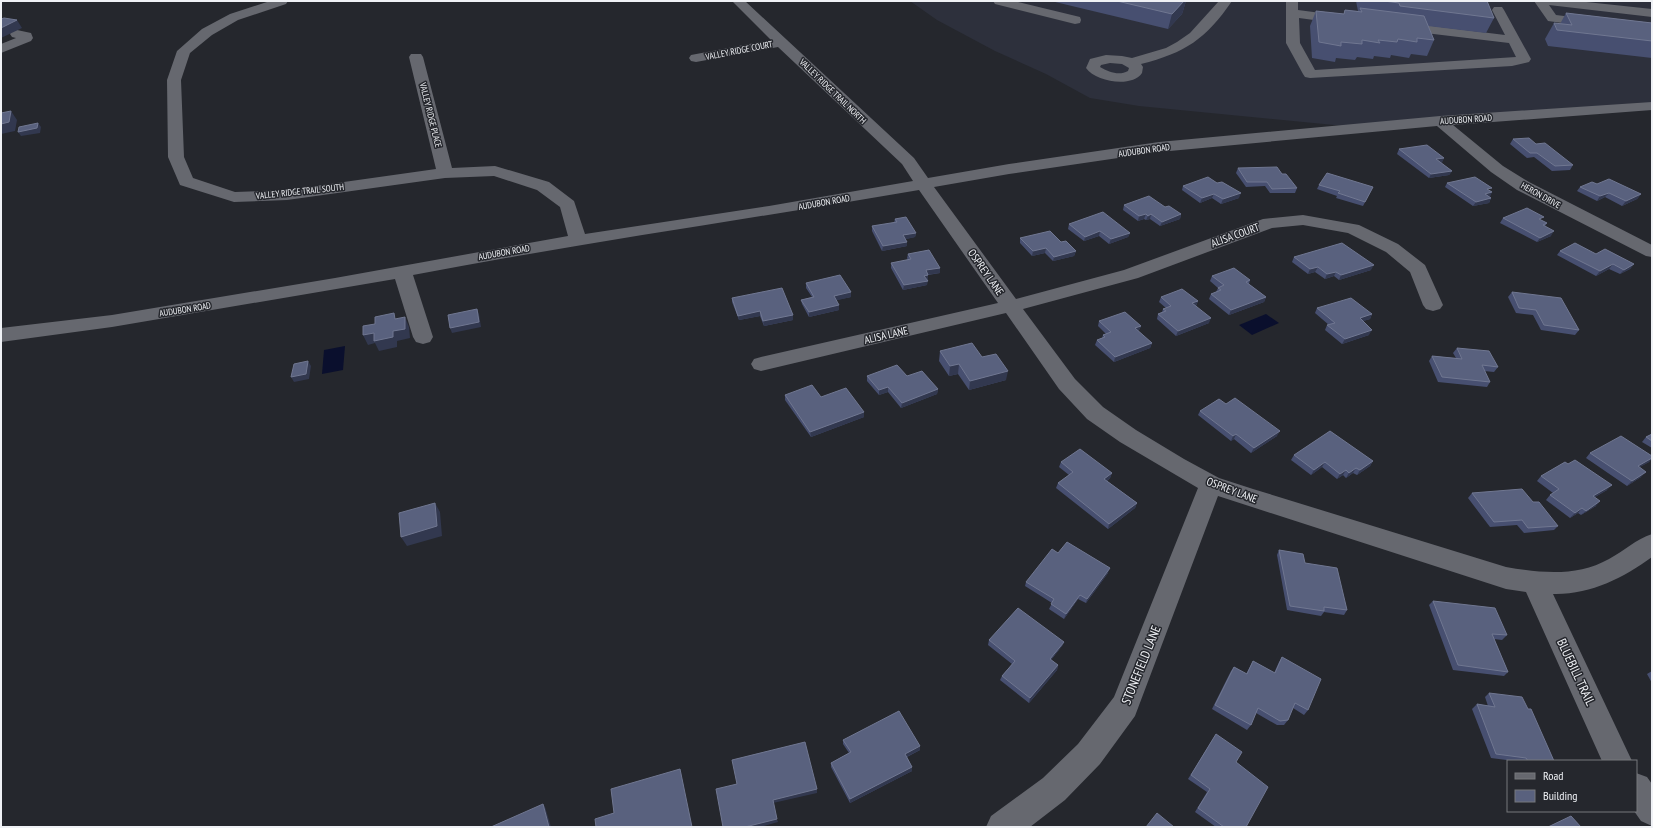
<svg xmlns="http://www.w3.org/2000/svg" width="1653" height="828" viewBox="0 0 1653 828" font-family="'PT Sans Narrow',sans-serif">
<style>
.built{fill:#2d303c}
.water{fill:#0a0f2d}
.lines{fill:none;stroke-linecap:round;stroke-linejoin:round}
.minor{fill:#66686f;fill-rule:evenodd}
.wall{fill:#474f70}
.shaded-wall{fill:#32384f}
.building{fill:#59617e;stroke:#707791}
.labels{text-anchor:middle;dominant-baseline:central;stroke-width:3;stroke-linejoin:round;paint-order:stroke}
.far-street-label{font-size:9px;fill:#eff1f5;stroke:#25272d}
.street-label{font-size:11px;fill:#eff1f5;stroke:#25272d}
.near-street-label{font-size:13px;fill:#eff1f5;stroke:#25272d}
</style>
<rect width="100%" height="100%" fill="#25272d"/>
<polygon class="built" points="910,1 1652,1 1652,106 1365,128 1139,106 1090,98 1046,74 995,51 937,20"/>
<g class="water">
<polygon points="1266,314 1279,323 1252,335 1239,325"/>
<polygon points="345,346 343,370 322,374 324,350"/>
</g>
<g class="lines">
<g class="minor">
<path d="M270,1H288L286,4L238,20L212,35L190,53L181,80L184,157L193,178L235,192L287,190L436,169L409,57L411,54H421L423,57L452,168L495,166L549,182L574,201L585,234L769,206L913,181L902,164L778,47L696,62L691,61L689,58L691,55L771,40L732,1H745L914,158L928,178L1009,164L1159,142L1440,116L1652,102V110L1453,125L1503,166L1529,182L1652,245V257L1646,256L1517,190L1491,172L1437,126L1159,152L1009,174L934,187L1016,299L1124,270L1263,219L1303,215L1359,225L1398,244L1425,265L1443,305L1440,309L1433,311L1426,309L1423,305L1410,272L1386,252L1348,233L1303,225L1272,228L1138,278L1023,309L1075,379L1103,407L1136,430L1184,459L1219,478L1253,489L1506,567C1541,573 1577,577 1609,559C1624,551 1636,539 1652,534V557C1623,578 1590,595 1553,594L1632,761H1602L1526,592L1506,589L1218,496L1135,716L1100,764L1065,800L1030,827H986L991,816L1043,778L1078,744L1114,697L1198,488L1120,442L1087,419L1059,389L1006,313L761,371L754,369L751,364L754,359L761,357L998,303L919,190C750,219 581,243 413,275L433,337L430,342L423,344L416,342L413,337L395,279L112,327L1,342V328L112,315L335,278L568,236L560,207L537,190L494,176L445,178L287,200L234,202L180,185L168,157L167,80L177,51L202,29L230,14Z"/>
<polygon points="993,1 1014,1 1080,17 1081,20 1080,23 1075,24 995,4"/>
<path d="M1219,1H1232C1206,39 1185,53 1141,64L1143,67L1142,73C1132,88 1096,82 1086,68L1090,59L1106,55L1122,56L1132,58L1166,48L1177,42L1190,33ZM1110,63L1122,64L1129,68L1128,71C1119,76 1109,72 1100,67L1101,65Z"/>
<polygon points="1286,1 1298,1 1298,10 1344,16 1349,17 1350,20 1349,23 1344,24 1299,18 1300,43 1315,70 1516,57 1509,43 1400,30 1395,29 1394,26 1395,23 1400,22 1505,35 1492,10 1494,7 1502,7 1504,10 1531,59 1529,62 1512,66 1310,78 1305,77 1303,74 1286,43"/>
<polygon points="1534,1 1577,1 1652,9 1652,17 1549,5 1556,15 1652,27 1652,35 1548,21"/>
<polygon points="17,30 31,33 33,38 31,41 1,53 1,44 16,38 12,37 10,34 12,31"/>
<polygon points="1636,773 1647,777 1652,784 1652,826 1641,821 1634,811 1636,811"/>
</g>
</g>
<g class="wall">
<polygon points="1051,1 1186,1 1182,14 1168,29"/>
<polygon points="1356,1 1487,1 1494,18 1486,33 1428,26 1434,40 1427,56 1411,54 1409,58 1391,55 1390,58 1374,56 1373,59 1357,57 1355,60 1336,58 1335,62 1312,58 1310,26 1316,11 1344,14 1345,10 1358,11"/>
<polygon points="1566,13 1652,23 1652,58 1548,46 1545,39 1554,23 1560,24"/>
<polygon points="1513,139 1536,144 1573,165 1570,170 1552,171 1534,157 1527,158 1510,144"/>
<polygon points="1399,149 1444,158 1441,163 1452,171 1449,175 1429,178 1397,154"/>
<polygon points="1238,168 1282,174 1297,188 1295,193 1270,193 1265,186 1246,187 1236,173"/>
<polygon points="1447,183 1490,191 1489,197 1491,198 1489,203 1473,206 1445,187"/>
<polygon points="1597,184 1641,194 1637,199 1622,206 1605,197 1597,201 1577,191 1580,187"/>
<polygon points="1319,185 1373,187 1363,206 1336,198 1337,196 1317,189"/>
<polygon points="1183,186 1239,198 1221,204 1212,198 1200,203 1182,190"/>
<polygon points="1124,205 1165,207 1181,214 1180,219 1160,226 1150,219 1146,220 1144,219 1138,221 1123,210"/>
<polygon points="1503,218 1542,221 1547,223 1545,226 1551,236 1537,242 1500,223"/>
<polygon points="895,219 916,233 915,237 905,239 907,242 907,246 882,251 872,231 872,226 894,223"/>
<polygon points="1069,224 1130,233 1128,237 1109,244 1099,236 1084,241 1068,229"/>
<polygon points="1020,238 1061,242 1076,251 1074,256 1053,261 1045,253 1032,256 1020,243"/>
<polygon points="1560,251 1596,254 1634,264 1630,269 1620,274 1609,269 1596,276 1557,255"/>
<polygon points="908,254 940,268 940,273 928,275 928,280 927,280 927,285 903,290 891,268 891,263 908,260 907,258"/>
<polygon points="1294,257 1371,270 1339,280 1334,276 1325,279 1315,272 1308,274 1292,262"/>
<polygon points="1212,276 1250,280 1249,284 1266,297 1264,302 1229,315 1209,299 1211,294 1216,292 1218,288 1210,281"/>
<polygon points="806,283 851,297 836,300 839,310 809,317 802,304 801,300 812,297 806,288"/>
<polygon points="1512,292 1579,330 1575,335 1541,330 1533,315 1516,313 1508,297"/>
<polygon points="1161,297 1198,301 1196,306 1209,323 1176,336 1157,319 1158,314 1162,312 1163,309 1166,308 1159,302"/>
<polygon points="732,298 793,315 793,320 764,326 760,316 739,320 732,302"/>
<polygon points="1317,308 1372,314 1370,319 1363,321 1369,335 1342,344 1325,330 1327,325 1329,325 1315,313"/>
<polygon points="1099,321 1141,326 1139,330 1138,331 1152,343 1150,348 1114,362 1095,345 1097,340 1102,338 1103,335 1106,334 1098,326"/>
<polygon points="1457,348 1498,367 1494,372 1484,371 1490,382 1487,387 1438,382 1429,361 1432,356 1456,358 1453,353"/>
<polygon points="940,351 982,357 1006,380 969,390 958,374 949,376 939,361"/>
<polygon points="867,376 907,376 938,389 937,394 901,408 888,392 879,395 867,381"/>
<polygon points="785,395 821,397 864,417 811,437 785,400"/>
<polygon points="1226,404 1277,436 1251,453 1234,439 1231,441 1198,415 1200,411"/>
<polygon points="1652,434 1652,448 1642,442 1646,437"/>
<polygon points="1590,453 1652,456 1652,458 1649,462 1639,467 1641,477 1627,486 1586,458"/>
<polygon points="1294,455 1373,461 1370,466 1357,475 1353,473 1346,478 1343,475 1337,479 1322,467 1311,475 1291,460"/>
<polygon points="1061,462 1112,473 1110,478 1107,481 1137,503 1135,508 1108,529 1056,488 1058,483 1069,475 1059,467"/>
<polygon points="1541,476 1607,490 1595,497 1596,506 1581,515 1578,513 1570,518 1546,500 1550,495 1553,493 1537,481"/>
<polygon points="1472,493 1533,502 1558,526 1554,530 1524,533 1517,525 1490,527 1468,498"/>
<polygon points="1279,550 1305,563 1347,610 1344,615 1324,612 1321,616 1287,610 1277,555"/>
<polygon points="1058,553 1108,573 1086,603 1078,599 1064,619 1049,609 1052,603 1025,586 1026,582"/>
<polygon points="1433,601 1507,635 1502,640 1494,639 1508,672 1504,676 1453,670 1429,605"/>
<polygon points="989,640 1064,642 1062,646 1051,660 1058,665 1057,670 1029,703 1000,680 1002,676 1012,664 988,645"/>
<polygon points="1282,657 1308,710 1304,715 1293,708 1288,720 1284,725 1277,725 1256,713 1251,725 1247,730 1212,709 1231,671 1234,667 1246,674 1253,661 1274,673 1279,662"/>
<polygon points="1652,671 1652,683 1647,674"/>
<polygon points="1489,693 1528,709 1554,761 1514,761 1491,758 1472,709 1477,704 1488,706 1485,697"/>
<polygon points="1216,734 1236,762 1246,827 1216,827 1195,812 1207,792 1188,779"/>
<polygon points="843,740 920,750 907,757 912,767 912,771 850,803 831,767 831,763 849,753 843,744"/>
</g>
<g class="shaded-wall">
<polygon points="1184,1 1186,1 1182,14 1168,29 1172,14"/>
<polygon points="17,20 22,28 1,38 1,28"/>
<polygon points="11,111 17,120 15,131 1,134 1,124"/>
<polygon points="38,123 41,127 40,133 21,136 18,132"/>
<polygon points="1444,158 1442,163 1434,164 1436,159"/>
<polygon points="1452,171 1449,175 1429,178 1431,174"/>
<polygon points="1492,192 1490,197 1485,194"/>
<polygon points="1241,193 1239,198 1221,204 1223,199"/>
<polygon points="1609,193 1605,197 1597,201 1600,196"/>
<polygon points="1214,194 1212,198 1200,203 1202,198"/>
<polygon points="1641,194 1637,199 1622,206 1626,201"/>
<polygon points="1491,198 1489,203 1473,206 1476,202"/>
<polygon points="1146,214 1144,219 1138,221 1139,216"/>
<polygon points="1151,214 1150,219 1146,220 1148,216"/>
<polygon points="1181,214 1180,219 1160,226 1162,222"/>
<polygon points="1100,231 1099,236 1084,241 1085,237"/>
<polygon points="1554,231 1551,236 1537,242 1540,238"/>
<polygon points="916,233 915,237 903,240 903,235"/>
<polygon points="1130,233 1128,237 1109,244 1111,239"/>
<polygon points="907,242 907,246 882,251 883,246"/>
<polygon points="1046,248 1045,253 1032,256 1033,251"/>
<polygon points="1076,251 1074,256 1053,261 1054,257"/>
<polygon points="1613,264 1609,269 1596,276 1600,271"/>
<polygon points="1634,264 1630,269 1620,274 1624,270"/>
<polygon points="1374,265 1371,270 1339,280 1341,275"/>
<polygon points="1318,267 1315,272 1308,274 1310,269"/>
<polygon points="940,268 940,273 925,275 926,270"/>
<polygon points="1336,272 1334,276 1325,279 1327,274"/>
<polygon points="928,275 928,280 924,281 924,276"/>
<polygon points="928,281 927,285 903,290 904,285"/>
<polygon points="851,292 851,297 834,301 834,296"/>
<polygon points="1266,297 1264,302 1229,315 1231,310"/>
<polygon points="1198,301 1196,306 1192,303"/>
<polygon points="839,305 839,310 809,317 809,312"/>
<polygon points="477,309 479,314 481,327 452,333 450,328"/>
<polygon points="760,311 760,316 739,320 738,316"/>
<polygon points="1372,314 1370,319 1357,323 1360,318"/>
<polygon points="793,315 793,320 764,326 763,321"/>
<polygon points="405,317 409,327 410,338 397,341 397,347 379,351 375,343 368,345 363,335 374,333 393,331"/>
<polygon points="1211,318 1209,323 1176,336 1178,331"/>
<polygon points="1141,326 1139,330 1133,333 1135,328"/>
<polygon points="1372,330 1369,335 1342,344 1345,339"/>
<polygon points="1152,343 1150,348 1114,362 1115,357"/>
<polygon points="308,361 311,366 309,379 294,382 291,377"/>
<polygon points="959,364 958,374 949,376 950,366"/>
<polygon points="1008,371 1006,380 969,390 970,381"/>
<polygon points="888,387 888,392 879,395 879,390"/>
<polygon points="938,389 937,394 901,408 902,403"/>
<polygon points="864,412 864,417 811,437 810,432"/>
<polygon points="1280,431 1277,436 1251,453 1254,448"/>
<polygon points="1236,434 1234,439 1231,441 1233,436"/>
<polygon points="1652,458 1649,462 1633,471 1638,466"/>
<polygon points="1373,461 1370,466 1357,475 1360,470"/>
<polygon points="1325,462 1322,467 1311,475 1314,470"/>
<polygon points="1356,468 1353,473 1346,478 1349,473"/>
<polygon points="1346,470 1343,475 1337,479 1340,474"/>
<polygon points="1646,472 1641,477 1627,486 1632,481"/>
<polygon points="1112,473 1110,478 1103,484 1104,479"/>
<polygon points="1612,485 1607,490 1588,501 1593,496"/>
<polygon points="1600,501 1596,506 1581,515 1586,511"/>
<polygon points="435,503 440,512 442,536 407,546 401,537"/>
<polygon points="1137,503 1135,508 1108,529 1109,524"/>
<polygon points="1582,508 1578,513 1570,518 1575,513"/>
<polygon points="1110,568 1108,573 1086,603 1087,599"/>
<polygon points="1080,595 1078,599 1064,619 1066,614"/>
<polygon points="1064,642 1062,646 1048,663 1050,659"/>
<polygon points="1058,665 1057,670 1029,703 1030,698"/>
<polygon points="920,746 920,750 904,758 905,754"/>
<polygon points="912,767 912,771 850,803 850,799"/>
<polygon points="817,789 817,793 773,803 773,800"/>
<polygon points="543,804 545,807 551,827 549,827"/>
<polygon points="777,819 778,822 760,827 745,827"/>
</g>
<g class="building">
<polygon points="1117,1 1184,1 1172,14"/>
<polygon points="1384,1 1487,1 1494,18 1400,6 1399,3"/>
<polygon points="1360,8 1424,16 1434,40 1417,38 1417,42 1398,39 1397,42 1378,40 1380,43 1362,40 1362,44 1341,42 1341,46 1319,42 1316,11 1344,14 1345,10 1362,12"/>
<polygon points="1566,13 1652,23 1652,41 1557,30 1554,23 1572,25"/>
<polygon points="4,18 17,20 1,28 1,19"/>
<polygon points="11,111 9,122 1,124 1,113"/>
<polygon points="38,123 37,128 18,132 19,127"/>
<polygon points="1529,138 1536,144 1545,143 1573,165 1555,166 1537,153 1530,153 1513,139"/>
<polygon points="1427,145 1444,158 1436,159 1452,171 1431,174 1399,149"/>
<polygon points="1277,167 1282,174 1286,174 1297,188 1272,189 1267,182 1247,182 1238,168"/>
<polygon points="1327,173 1373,187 1365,202 1338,193 1340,191 1319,185"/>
<polygon points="1208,177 1217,183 1222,182 1241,193 1223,199 1214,194 1202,198 1183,186"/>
<polygon points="1475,177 1492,188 1487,189 1492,192 1485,194 1491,198 1476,202 1447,183"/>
<polygon points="1609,179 1641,194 1626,201 1609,193 1600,196 1580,187 1592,182 1597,184"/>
<polygon points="1149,196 1165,207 1169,206 1181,214 1162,222 1151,214 1148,216 1146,214 1139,216 1124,205"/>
<polygon points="1527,208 1544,217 1539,219 1547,223 1543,225 1554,231 1540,238 1503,218"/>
<polygon points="1103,212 1130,233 1111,239 1100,231 1085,237 1069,224"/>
<polygon points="906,217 916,233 903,235 907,242 883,246 872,226 897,222 895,219"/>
<polygon points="1050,231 1061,242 1066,241 1076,251 1054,257 1046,248 1033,251 1020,238"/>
<polygon points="1342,243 1374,265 1341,275 1336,272 1327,274 1318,267 1310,269 1294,257"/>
<polygon points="1575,243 1596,254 1605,249 1634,264 1624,270 1613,264 1600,271 1560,251"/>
<polygon points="929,250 940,268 926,270 928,275 924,276 928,281 904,285 891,263 911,259 908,254"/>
<polygon points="1234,268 1250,280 1246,282 1266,297 1231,310 1211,294 1221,290 1218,288 1224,285 1212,276"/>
<polygon points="840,275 851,292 834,296 839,305 809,312 801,300 814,297 806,283"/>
<polygon points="782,288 793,315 763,321 760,311 738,316 732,298"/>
<polygon points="1182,289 1198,301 1192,303 1211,318 1178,331 1158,314 1166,311 1163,309 1171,306 1161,297"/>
<polygon points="1512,292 1561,298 1579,330 1544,325 1536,310 1519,308"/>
<polygon points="1351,298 1372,314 1360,318 1372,330 1345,339 1327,325 1335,323 1317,308"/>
<polygon points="477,309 479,322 450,328 448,315"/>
<polygon points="1125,312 1141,326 1135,328 1152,343 1115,357 1097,340 1105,337 1103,335 1111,332 1099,321"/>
<polygon points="394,313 395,319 405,317 405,329 393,331 393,337 374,341 374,333 363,335 363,326 375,324 375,317"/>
<polygon points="972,343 982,357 996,354 1008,371 970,381 959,364 950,366 940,351"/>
<polygon points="1457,348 1489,351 1498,367 1482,365 1490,382 1442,377 1432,356 1462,359"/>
<polygon points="308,361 306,374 291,377 294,364"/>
<polygon points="897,365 907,376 922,371 938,389 902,403 888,387 879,390 867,376"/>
<polygon points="812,385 821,397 846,388 864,412 810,432 785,395"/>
<polygon points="1235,398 1280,431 1254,448 1236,434 1233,436 1200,411 1219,399 1226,404"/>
<polygon points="1330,431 1373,461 1360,470 1356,468 1349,473 1346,470 1340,474 1325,462 1314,470 1294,455"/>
<polygon points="1652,434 1652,441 1646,437"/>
<polygon points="1621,436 1652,456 1652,458 1638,466 1646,472 1632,481 1590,453"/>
<polygon points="1080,449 1112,473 1104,479 1137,503 1109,524 1058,483 1073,472 1061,462"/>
<polygon points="1575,460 1612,485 1593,496 1600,501 1586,511 1582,508 1575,513 1550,495 1559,489 1541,476 1565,462 1568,464"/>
<polygon points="1522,489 1533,502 1539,502 1558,526 1528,528 1522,520 1494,522 1472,493"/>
<polygon points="435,503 437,526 401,537 399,513"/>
<polygon points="1067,542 1110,568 1087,599 1080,595 1066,614 1051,604 1054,599 1026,582 1052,549 1058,553"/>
<polygon points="1279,550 1303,554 1305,563 1337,568 1347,610 1324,607 1324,611 1290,606"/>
<polygon points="1433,601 1495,608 1507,635 1492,634 1508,672 1458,665"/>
<polygon points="1018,608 1064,642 1050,659 1058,665 1030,698 1002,676 1015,661 989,640"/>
<polygon points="1282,657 1321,679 1308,710 1295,703 1288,720 1280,721 1258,708 1251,725 1215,705 1234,667 1247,674 1253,661 1275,673"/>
<polygon points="1489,693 1522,697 1528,709 1531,709 1554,761 1528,761 1526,758 1496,754 1477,704 1495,707"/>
<polygon points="899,711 920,746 905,754 912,767 850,799 831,763 851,752 843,740"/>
<polygon points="1216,734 1242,752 1236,762 1268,787 1246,827 1224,827 1198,808 1210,789 1191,775"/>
<polygon points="805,742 817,789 773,800 777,819 745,827 723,827 716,789 737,784 732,760"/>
<polygon points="680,769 692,827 596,827 595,819 614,813 611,789"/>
<polygon points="543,804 549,827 491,827"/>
<polygon points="1157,813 1174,827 1146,827"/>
<polygon points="1571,816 1581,827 1548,827"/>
</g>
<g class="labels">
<g class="far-street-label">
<text transform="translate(739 50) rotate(-11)">VALLEY RIDGE COURT</text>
<text transform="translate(833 91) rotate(44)">VALLEY RIDGE TRAIL NORTH</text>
<text transform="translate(431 115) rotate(76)">VALLEY RIDGE PLACE</text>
<text transform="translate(1466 119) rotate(-4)">AUDUBON ROAD</text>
<text transform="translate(1144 150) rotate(-8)">AUDUBON ROAD</text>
<text transform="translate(300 191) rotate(-6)">VALLEY RIDGE TRAIL SOUTH</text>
<text transform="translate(1541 195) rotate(29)">HERON DRIVE</text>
<text transform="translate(824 202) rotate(-10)">AUDUBON ROAD</text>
<text transform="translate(504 252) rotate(-10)">AUDUBON ROAD</text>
<text transform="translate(185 309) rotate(-9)">AUDUBON ROAD</text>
</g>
<g class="street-label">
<text transform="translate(1235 235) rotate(-20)">ALISA COURT</text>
<text transform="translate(986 272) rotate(55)">OSPREY LANE</text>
<text transform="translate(886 335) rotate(-13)">ALISA LANE</text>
<text transform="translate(1232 490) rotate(21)">OSPREY LANE</text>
</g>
<g class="near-street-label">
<text transform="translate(1141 665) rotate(-68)">STONEFIELD LANE</text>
<text transform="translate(1576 672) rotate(65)">BLUEBILL TRAIL</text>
</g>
</g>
<rect width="1653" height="828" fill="none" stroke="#eff1f5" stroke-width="4"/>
<rect x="1507" y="760" width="130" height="52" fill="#25272d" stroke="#76787d"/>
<rect x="1515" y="773" width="20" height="6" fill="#66686f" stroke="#76787d"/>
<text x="1543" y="780" font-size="12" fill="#eff1f5">Road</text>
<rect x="1515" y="790" width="20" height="12" fill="#59617e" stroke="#76787d"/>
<text x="1543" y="800" font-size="12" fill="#eff1f5">Building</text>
</svg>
